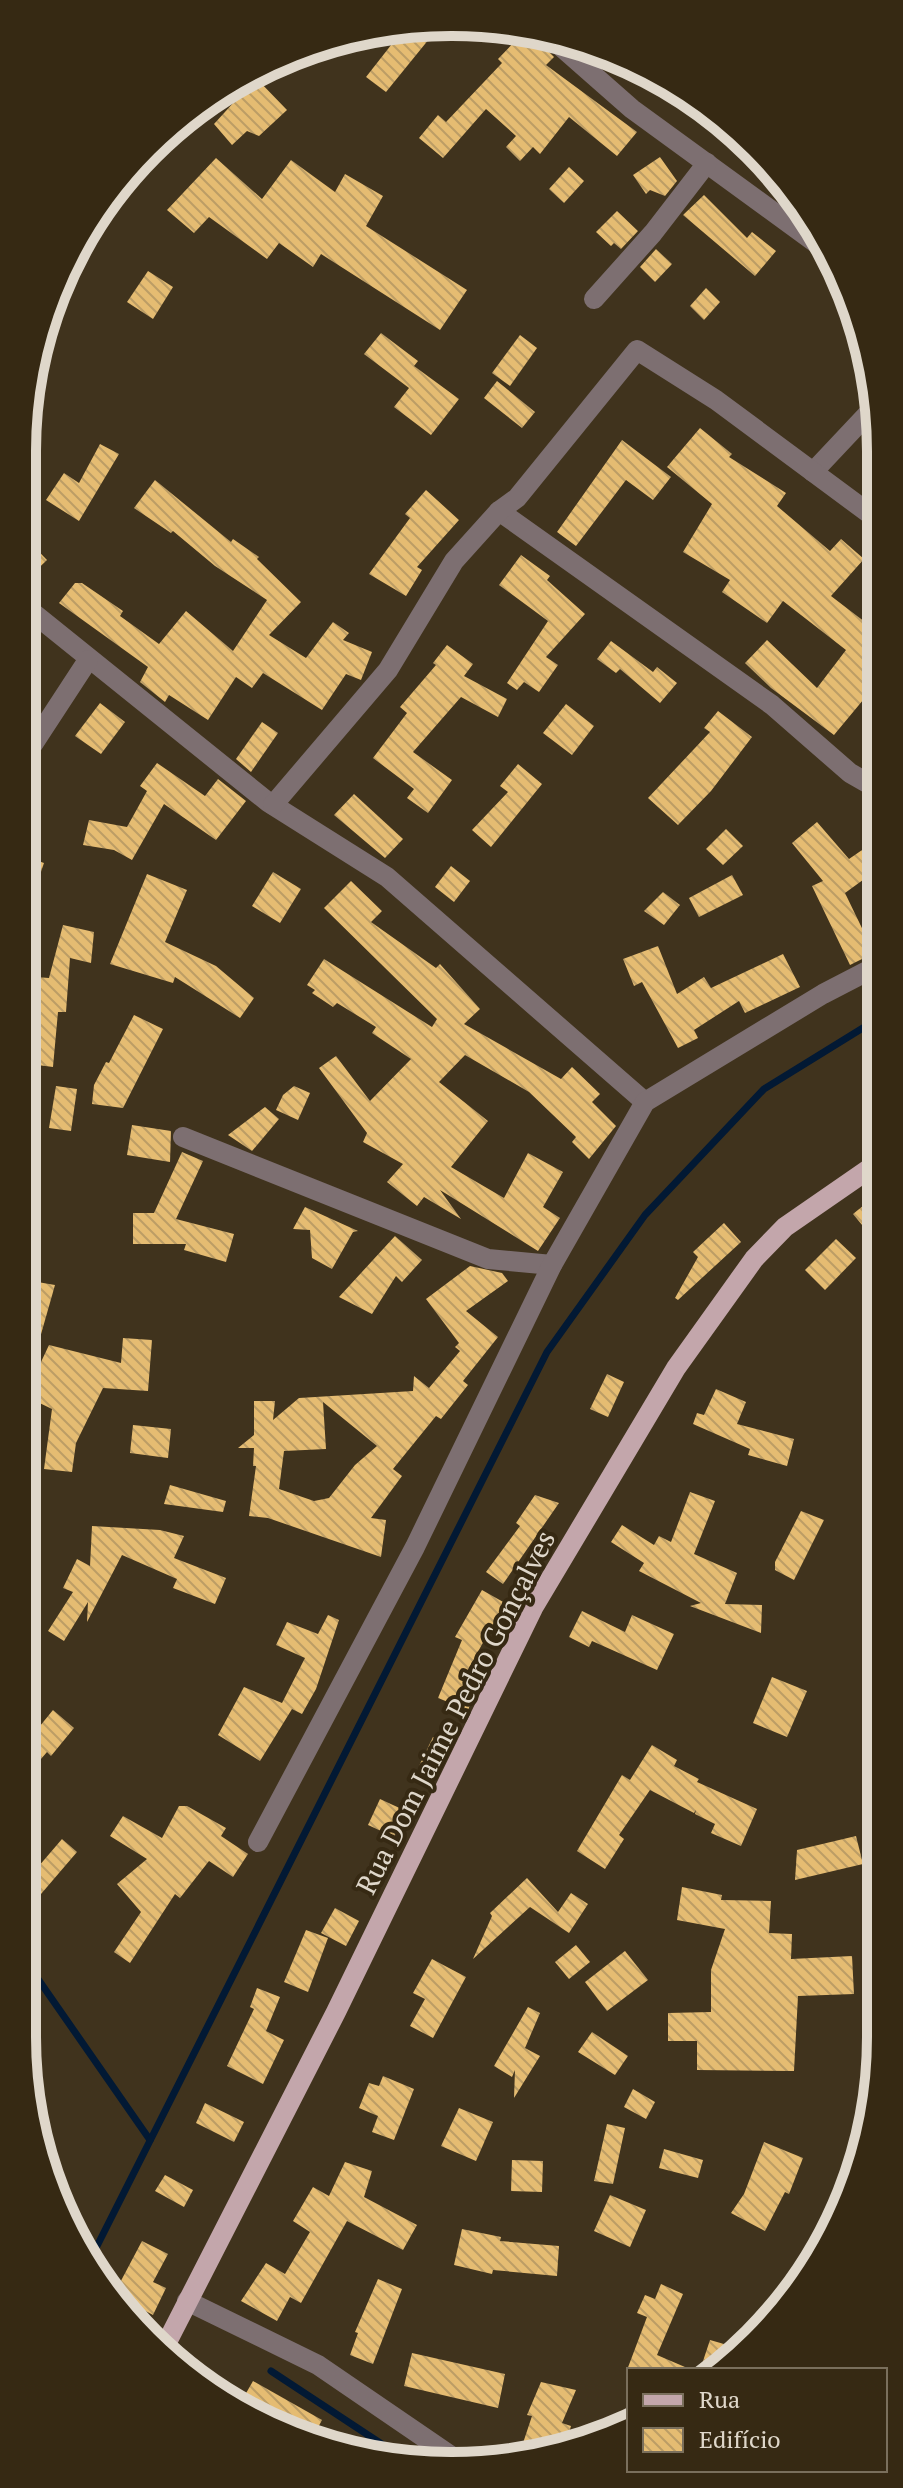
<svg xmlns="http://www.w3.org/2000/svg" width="903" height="2488" viewBox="0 0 903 2488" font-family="'PT Serif',serif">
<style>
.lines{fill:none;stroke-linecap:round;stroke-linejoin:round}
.stream{stroke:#021934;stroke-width:7}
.building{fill:url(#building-back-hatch);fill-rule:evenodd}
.minor{stroke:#7d6f71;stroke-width:20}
.major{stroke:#c3a6ab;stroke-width:20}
.labels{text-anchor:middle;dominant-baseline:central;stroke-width:8;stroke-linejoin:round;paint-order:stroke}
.street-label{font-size:28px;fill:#dfd7ca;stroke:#362913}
.rim{fill:none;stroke:#dfd7ca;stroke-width:10}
</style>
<defs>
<pattern id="building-back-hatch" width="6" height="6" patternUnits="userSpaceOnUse" patternTransform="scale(2)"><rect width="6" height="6" fill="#e5bc72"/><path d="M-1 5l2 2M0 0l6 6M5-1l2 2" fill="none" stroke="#bc9d65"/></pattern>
</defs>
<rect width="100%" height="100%" fill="#40331d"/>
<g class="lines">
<g class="stream">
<polyline points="22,1956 150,2140"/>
<polyline points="92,2256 547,1352 645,1215 764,1089 879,1018"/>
<polyline points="271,2371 409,2462"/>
</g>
</g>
<g class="building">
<polygon points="406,26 438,28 386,92 366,77"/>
<polygon points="522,34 532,35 554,57 546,65 637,132 617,156 569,117 540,154 533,147 520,161 506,147 516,136 486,109 443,158 419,138 438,115 446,122 502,63 498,59"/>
<polygon points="256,78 287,110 259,136 247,131 232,145 214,124"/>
<polygon points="660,157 677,181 665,196 650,190 646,194 633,175"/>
<polygon points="216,158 262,199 291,160 335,192 345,174 383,196 366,226 467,290 440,330 321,254 313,267 279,243 267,259 209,217 194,233 167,210"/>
<polygon points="569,167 584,181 564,203 549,189"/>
<polygon points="704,195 747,238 752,232 776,251 755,276 683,215"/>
<polygon points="617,211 638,231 621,249 614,243 611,246 596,232"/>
<polygon points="656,249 672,264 655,282 640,267"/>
<polygon points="148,271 173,287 153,319 127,302"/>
<polygon points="706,288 720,302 704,320 690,306"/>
<polygon points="381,333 418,361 414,366 459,399 431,435 394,407 409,388 364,354"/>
<polygon points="520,335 537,348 510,386 492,373"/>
<polygon points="497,381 535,412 522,428 484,398"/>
<polygon points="700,428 732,454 729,457 786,493 777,506 830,551 841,539 864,559 831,596 878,632 878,682 834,735 771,688 745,663 767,640 817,688 846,650 783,601 767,623 722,592 730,580 683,552 712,504 667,467"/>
<polygon points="622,440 671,477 653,500 626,480 576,546 557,532"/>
<polygon points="100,444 119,454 79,521 46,500 64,473 79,483"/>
<polygon points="155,480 231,542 233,539 259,557 257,559 301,602 269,635 306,658 333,622 349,633 343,640 372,652 361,680 346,674 322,710 263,673 252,688 236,677 208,720 169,695 165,702 140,682 148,667 59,603 75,583 82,583 123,611 120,616 159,644 186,611 233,651 267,600 215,566 173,531 171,533 134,508"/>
<polygon points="426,490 459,520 417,567 422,570 406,596 369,574 410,518 405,514"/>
<polygon points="22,534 47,560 22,584"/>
<polygon points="521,555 550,576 547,580 585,614 546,657 558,665 539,692 524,682 517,690 507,683 548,621 499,585"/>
<polygon points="611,641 653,672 657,667 677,683 660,703 620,669 616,673 597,659"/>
<polygon points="447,645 473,664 464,676 507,699 498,717 461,697 413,752 452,780 428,813 407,798 414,789 373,758 407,713 400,707 436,665 433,663"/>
<polygon points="100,703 125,722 101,754 75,736"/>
<polygon points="566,704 594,726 572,755 543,733"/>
<polygon points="718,711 752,737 711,791 678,825 648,798 710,732 704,728"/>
<polygon points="262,722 278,733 251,772 236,759"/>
<polygon points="157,763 205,796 218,779 246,801 216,840 164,804 132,860 114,850 83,845 89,820 127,827 147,791 140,786"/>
<polygon points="518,764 542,784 491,847 472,830 508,792 500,786"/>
<polygon points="354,794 403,839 385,858 334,815"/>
<polygon points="817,822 849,859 878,839 878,869 845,893 874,953 850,965 812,886 823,881 792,843"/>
<polygon points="726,829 743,846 723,865 706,849"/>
<polygon points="22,855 44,863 23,924 22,923"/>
<polygon points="451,866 470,881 454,902 435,887"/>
<polygon points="273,872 301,889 280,923 252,906"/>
<polygon points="147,874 187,890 165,942 216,966 254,998 240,1018 175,977 173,983 110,964"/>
<polygon points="732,875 743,895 699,917 689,898"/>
<polygon points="351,881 382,911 371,922 436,968 440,964 480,1009 464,1024 561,1079 572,1067 600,1094 592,1102 616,1126 589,1159 572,1142 576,1137 529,1092 465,1055 439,1082 488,1121 451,1167 504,1198 528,1153 563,1172 543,1207 560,1218 538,1251 440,1190 461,1219 424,1197 417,1206 387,1182 403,1164 363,1142 367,1133 319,1068 336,1056 370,1101 411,1059 372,1033 376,1027 337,1003 333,1007 312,993 315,990 307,985 324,959 432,1027 437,1019 324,908"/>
<polygon points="663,892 680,905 664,925 644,911"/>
<polygon points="63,925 94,932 91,963 70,958 66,1012 58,1012 53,1067 22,1063 22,976 49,978"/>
<polygon points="658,946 677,994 704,977 711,988 783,954 800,987 745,1013 739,1001 694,1030 698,1038 678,1048 642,982 634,986 623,959"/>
<polygon points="134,1015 163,1029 123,1108 92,1104 94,1085 106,1062 109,1063"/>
<polygon points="56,1086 77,1089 71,1131 49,1128"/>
<polygon points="294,1086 310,1093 298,1120 276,1110 283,1095"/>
<polygon points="265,1107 279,1119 252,1151 228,1135"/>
<polygon points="132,1125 171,1131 170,1162 127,1155"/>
<polygon points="182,1152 203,1161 176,1219 234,1234 226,1262 184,1250 186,1244 133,1244 133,1213 154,1213"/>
<polygon points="879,1193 879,1221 867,1231 853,1214"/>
<polygon points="305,1207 358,1231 353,1232 332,1269 312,1258 310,1230 293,1229"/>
<polygon points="724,1223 741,1242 678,1300 675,1298 698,1257 693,1252"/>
<polygon points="395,1236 422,1260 402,1282 396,1276 372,1314 339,1297"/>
<polygon points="836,1239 856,1258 825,1290 805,1270"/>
<path d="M470,1266L502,1273L508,1281L466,1311L498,1337L463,1381L468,1385L441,1419L436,1416L393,1469L402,1476L371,1518L386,1520L381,1557L268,1518L249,1516L256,1466H253L254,1448H238L254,1435V1401H275L273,1420L299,1398L413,1391L414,1376L429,1388L460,1351L455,1347L459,1343L426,1299ZM323,1402L377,1446L355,1465L329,1498L314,1501L279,1489L284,1451L326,1449Z"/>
<polygon points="26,1280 55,1285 28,1380 22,1380 22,1302"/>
<polygon points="123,1338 152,1340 148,1391 103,1388 76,1443 72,1472 44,1469 52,1409 25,1396 49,1345 121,1363"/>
<polygon points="607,1374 624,1382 608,1417 590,1409"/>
<polygon points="716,1389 746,1402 737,1424 794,1439 787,1466 748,1455 750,1449 693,1424 697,1413 704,1415"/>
<polygon points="133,1425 171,1429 168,1458 130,1453"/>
<polygon points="170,1485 226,1501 223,1512 164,1504"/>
<polygon points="690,1492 715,1501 694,1554 737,1573 725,1604 762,1605 761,1633 690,1606 701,1603 639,1571 644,1563 611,1542 622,1525 654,1545 659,1536 671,1542"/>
<polygon points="535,1495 559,1503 503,1584 486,1572 520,1526 516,1523"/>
<polygon points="801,1511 824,1520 794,1580 775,1570 775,1562"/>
<polygon points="92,1526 160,1530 184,1536 174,1558 226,1578 215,1604 173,1588 177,1579 122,1555 87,1622 88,1602 64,1641 48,1631 73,1592 63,1588 77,1559 90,1566"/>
<polygon points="482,1590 505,1603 465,1675 480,1681 468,1710 438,1698 462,1640 455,1637"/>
<polygon points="582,1611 625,1632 632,1615 674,1634 657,1670 592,1641 589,1647 569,1637"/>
<polygon points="328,1615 339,1620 316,1689 302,1714 292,1709 260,1761 218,1735 244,1687 282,1703 305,1658 276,1645 287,1622 318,1634"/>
<polygon points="772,1677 807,1691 787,1737 753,1723"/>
<polygon points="53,1710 74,1728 51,1756 47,1752 22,1781 22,1748"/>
<polygon points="433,1737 452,1745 437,1775 419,1766"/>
<polygon points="652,1745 677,1760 674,1766 699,1779 697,1782 757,1809 741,1846 711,1833 715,1824 695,1814 696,1810 694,1813 650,1790 619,1835 624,1839 605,1869 577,1851 622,1775 630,1780"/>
<polygon points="380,1799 406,1811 394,1837 368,1825"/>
<polygon points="179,1806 187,1806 226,1828 221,1836 248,1854 233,1877 209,1861 180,1898 175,1894 130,1963 114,1952 141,1912 117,1884 147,1859 110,1836 123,1816 162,1838"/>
<polygon points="856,1836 863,1864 795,1880 797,1850"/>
<polygon points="62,1839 77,1852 41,1894 26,1881"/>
<polygon points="527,1878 558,1912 571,1893 588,1904 569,1933 530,1907 473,1959 492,1916 490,1913"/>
<polygon points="682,1887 722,1895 721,1900 771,1901 769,1933 792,1934 791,1959 852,1956 854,1994 798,1996 794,2071 697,2070 697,2041 668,2041 668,2013 711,2012 711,1970 725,1929 677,1920"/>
<polygon points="335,1908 359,1921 346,1946 321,1933"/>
<polygon points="306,1930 328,1938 308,1992 284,1982"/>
<polygon points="576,1945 590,1962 569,1979 555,1962"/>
<polygon points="625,1951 648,1980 607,2011 585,1982"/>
<polygon points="432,1959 466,1977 433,2038 410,2026 425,1999 413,1993"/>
<polygon points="257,1988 280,1997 266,2031 284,2040 263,2084 227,2066 254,2009 250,2007"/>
<polygon points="528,2007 540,2013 525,2048 540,2056 514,2098 515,2070 512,2077 494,2066"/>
<polygon points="592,2032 628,2056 615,2075 578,2052"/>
<polygon points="383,2076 414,2089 394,2140 372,2132 378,2116 359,2108 369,2083 379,2086"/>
<polygon points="633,2089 655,2102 646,2119 624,2107"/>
<polygon points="205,2103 244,2122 234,2142 196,2123"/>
<polygon points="459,2108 493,2122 476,2161 441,2146"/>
<polygon points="607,2124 625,2128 613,2184 594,2181"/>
<polygon points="764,2142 803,2158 789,2194 785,2192 765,2231 731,2213 744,2194"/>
<polygon points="664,2149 703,2160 698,2178 659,2168"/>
<polygon points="512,2160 543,2161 542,2192 511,2191"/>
<polygon points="345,2162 372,2171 364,2197 417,2225 403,2250 347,2221 301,2303 290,2297 277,2321 241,2301 266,2263 285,2274 310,2232 293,2221 313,2187 329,2196"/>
<polygon points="165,2175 193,2190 184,2207 155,2191"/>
<polygon points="610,2195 646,2210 630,2247 594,2231"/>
<polygon points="462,2229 501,2237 500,2241 559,2246 557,2276 493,2270 492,2274 454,2265"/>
<polygon points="142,2241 168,2254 153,2282 166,2288 153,2315 114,2294"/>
<polygon points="378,2279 402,2289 373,2364 350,2355 358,2333 355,2332"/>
<polygon points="661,2284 683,2294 657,2355 692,2370 627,2370 647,2317 637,2313 645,2295 655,2299"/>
<polygon points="710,2340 738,2348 715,2370 700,2370"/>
<polygon points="412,2353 505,2374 498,2408 404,2386"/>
<polygon points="253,2381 322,2420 314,2435 237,2409"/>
<polygon points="541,2382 576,2390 562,2423 571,2426 565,2446 536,2458 518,2458 532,2416 527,2415"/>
</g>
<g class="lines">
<g class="minor">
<polyline points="549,36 632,109 831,254"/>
<polyline points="594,299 653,233 707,163"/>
<polyline points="813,472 877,404"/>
<polyline points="499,511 772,705 850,773 878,789"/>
<polyline points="22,604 268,802 387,877 645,1102"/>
<polyline points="22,761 88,660"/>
<polyline points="273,805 388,670 454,561 499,511 517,498 637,350 716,400 878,520"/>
<polyline points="183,1137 488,1259 552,1265"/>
<polyline points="258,1842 415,1547 552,1265 645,1102 823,994 879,965"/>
<polyline points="187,2301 318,2365 457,2460"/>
</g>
<polyline class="major" points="164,2348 336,2012 533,1608 676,1368 754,1259 785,1227 879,1162"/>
</g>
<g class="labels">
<g class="street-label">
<text transform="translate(455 1712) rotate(-63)">Rua Dom Jaime Pedro Gonçalves</text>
</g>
</g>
<path d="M0 0H903V2488H0ZM451 36H452A415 415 0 0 1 867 451V2037A415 415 0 0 1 452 2452H451A415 415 0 0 1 36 2037V451A415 415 0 0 1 451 36Z" fill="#362913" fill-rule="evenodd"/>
<path class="rim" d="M451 36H452A415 415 0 0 1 867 451V2037A415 415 0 0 1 452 2452H451A415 415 0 0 1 36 2037V451A415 415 0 0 1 451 36Z"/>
<rect x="627" y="2368" width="260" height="104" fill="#362913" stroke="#7a6f5c" stroke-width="2"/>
<rect x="643" y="2394" width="40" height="12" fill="#c3a6ab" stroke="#7a6f5c" stroke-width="2"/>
<text x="699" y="2408" font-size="24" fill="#dfd7ca">Rua</text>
<rect x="643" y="2428" width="40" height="24" fill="url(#building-back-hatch)" stroke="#7a6f5c" stroke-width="2"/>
<text x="699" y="2448" font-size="24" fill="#dfd7ca">Edifício</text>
</svg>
